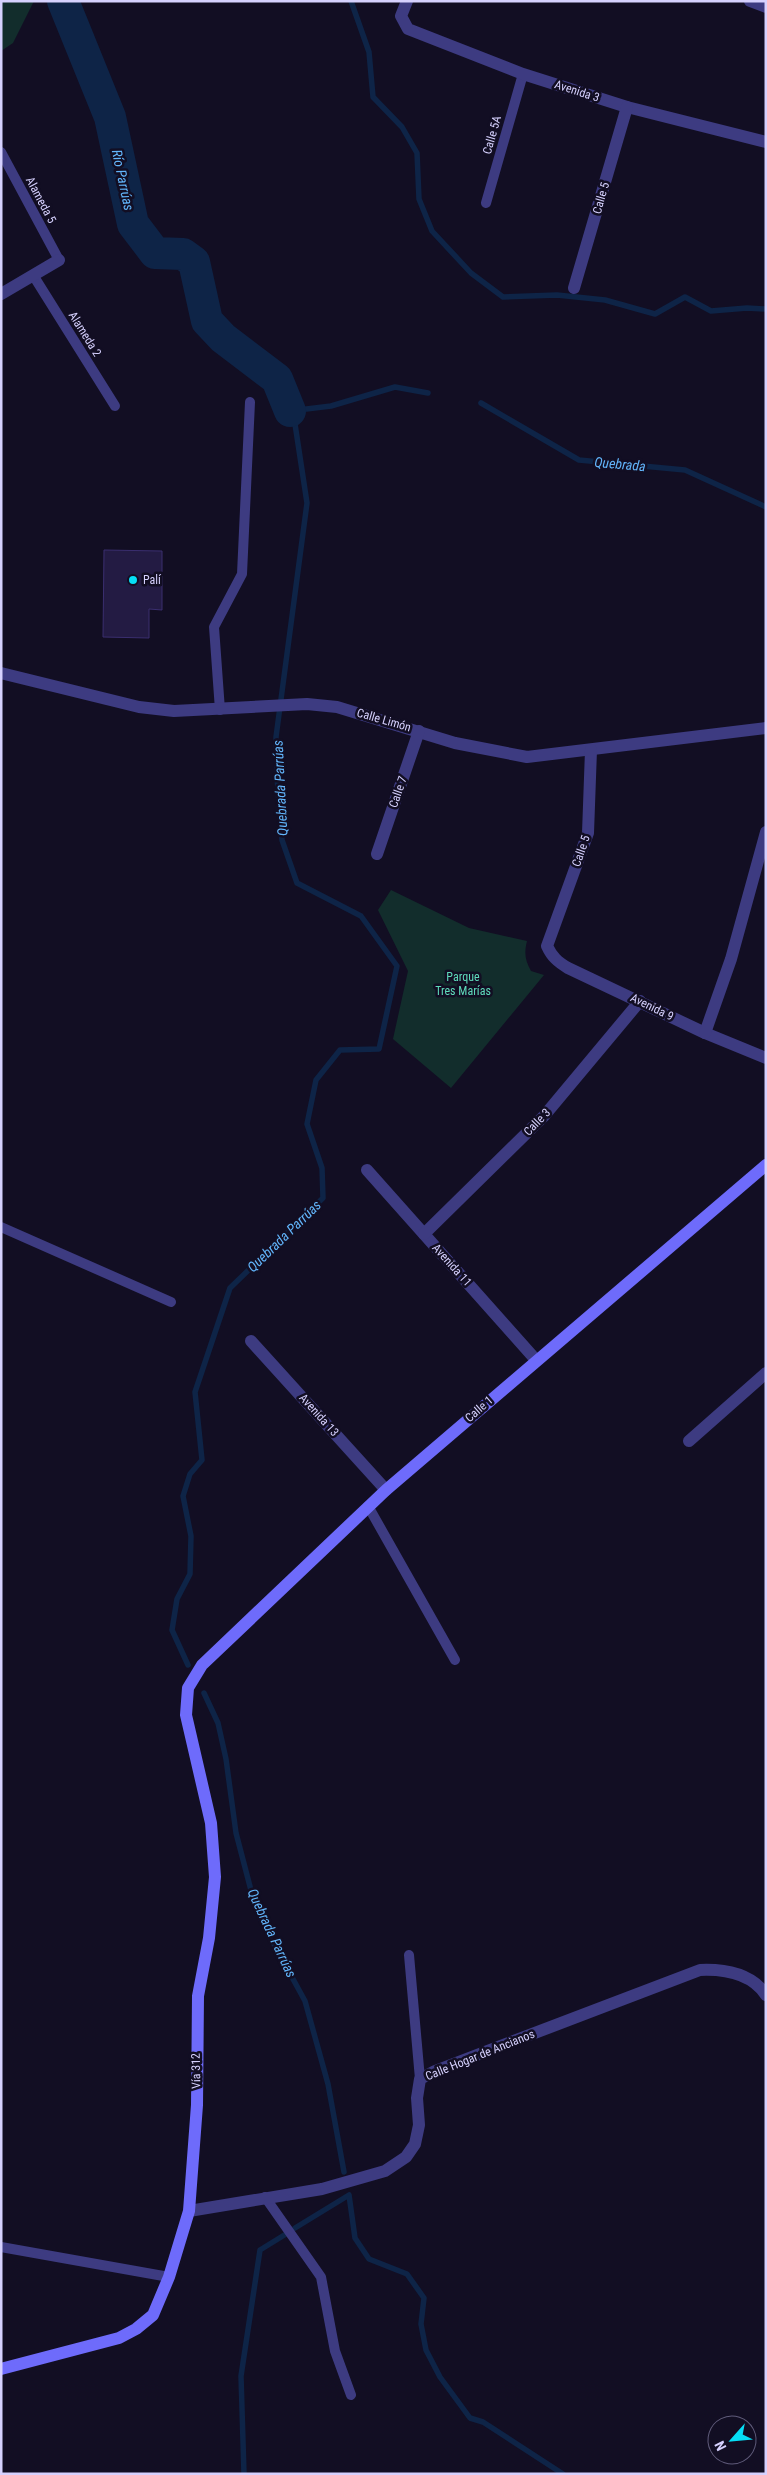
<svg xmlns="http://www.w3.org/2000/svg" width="767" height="2475" viewBox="0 0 767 2475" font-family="'Roboto Condensed',sans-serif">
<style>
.green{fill:#122d2c}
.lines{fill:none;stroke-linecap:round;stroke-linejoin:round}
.stream{stroke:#0e2447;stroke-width:5.5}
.river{stroke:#0e2447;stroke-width:32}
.building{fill:#231b43;stroke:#3a2e6f}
.lane{stroke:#3d3b81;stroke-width:10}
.street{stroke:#3d3b81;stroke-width:12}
.secondary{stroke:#6e6bfb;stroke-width:12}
.poi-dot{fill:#06def5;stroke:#120e23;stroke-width:2}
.labels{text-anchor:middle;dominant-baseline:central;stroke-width:5;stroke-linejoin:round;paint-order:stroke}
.street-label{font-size:12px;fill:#d6d1fe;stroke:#120e23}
.poi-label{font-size:12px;fill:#d6d1fe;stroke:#120e23;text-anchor:start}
.park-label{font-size:12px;fill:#5fdcbc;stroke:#120e23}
.water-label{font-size:14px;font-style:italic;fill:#62b5fb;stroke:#120e23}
</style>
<rect width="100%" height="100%" fill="#120e23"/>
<g class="green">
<polygon points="1,1 34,1 13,43 1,51"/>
<path d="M391,890L469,928L527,941C524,953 525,960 531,971L544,975L451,1088L393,1039L408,971L378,910Z"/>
</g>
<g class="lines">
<g class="stream">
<polyline points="351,1 369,52 373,97 402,127 417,153 419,199 432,231 471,273 503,297 557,295 605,300 655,314 685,297 711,311 747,308 766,309"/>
<polyline points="481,403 579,460 685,470 766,507"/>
<polyline points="188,1665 172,1630 177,1599 190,1574 191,1536 183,1496 190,1474 202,1460 195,1392 230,1288 323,1198 322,1168 307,1124 316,1080 340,1050 379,1049 397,966 361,916 297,883 282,840 277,777 276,737 307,503 295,424 290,411 331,406 395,387 428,393"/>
<polyline points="204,1693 218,1723 226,1759 236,1833 253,1898 263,1924 305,2001 328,2084 344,2172"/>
<polyline points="295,2228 349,2195 355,2238 369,2259 407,2274 424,2298 421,2324 426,2350 440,2377 470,2418 483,2422 563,2474"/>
<polyline points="244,2474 241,2376 260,2250 286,2234"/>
</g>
<polyline class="river" points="63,1 110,117 133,224 155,253 183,254 194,262 207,321 223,338 277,379 290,411"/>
</g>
<polygon class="building" points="104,550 162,551 162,610 149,609 149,638 103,637"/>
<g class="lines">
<g class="lane">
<polyline points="1,152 59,260"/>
<polyline points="486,203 523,74"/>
<polyline points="33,275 115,406"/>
<polyline points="220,710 214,627 242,574 250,402"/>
<polyline points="1,1227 171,1302"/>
<polyline points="368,1506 455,1660"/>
<polyline points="409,1955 420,2079"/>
<polyline points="265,2197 321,2277 335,2351 351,2395"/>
<polyline points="1,2247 169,2277"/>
</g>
<g class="street">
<polyline points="407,1 401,16 408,29 523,74 627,107 766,142"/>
<polyline points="750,1 766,7"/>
<polyline points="574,288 627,107"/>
<polyline points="1,294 59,260"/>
<polyline points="1,673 139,707 174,711 307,704 337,707 455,743 527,757 766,728"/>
<path d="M591,750L588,833L547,946C552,957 558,962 568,968L705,1033L766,1058"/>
<polyline points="377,854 419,731"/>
<polyline points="705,1033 731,959 766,832"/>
<polyline points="367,1170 536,1360"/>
<polyline points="424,1234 544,1116 640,1001"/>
<polyline points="251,1341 386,1490"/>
<polyline points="689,1441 766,1373"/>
<path d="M189,2211L322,2189L385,2171L406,2157L415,2144L419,2125L417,2098L420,2079L435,2071L700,1970C724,1969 751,1973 766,1995"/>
</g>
<polyline class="secondary" points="1,2369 119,2338 136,2329 153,2315 169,2277 189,2211 197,2105 198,1996 209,1938 215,1877 211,1823 186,1715 188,1688 202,1665 386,1490 766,1165"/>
</g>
<circle class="poi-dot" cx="133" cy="580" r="5"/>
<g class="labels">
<g class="street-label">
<text transform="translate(577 91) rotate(18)">Avenida 3</text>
<text transform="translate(492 135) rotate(-74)">Calle 5A</text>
<text transform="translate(601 198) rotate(-74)">Calle 5</text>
<text transform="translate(41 200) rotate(62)">Alameda 5</text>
<text transform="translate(85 334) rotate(58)">Alameda 2</text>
<text transform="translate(384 720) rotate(16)">Calle Limón</text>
<text transform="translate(398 792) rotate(-71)">Calle 7</text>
<text transform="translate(581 851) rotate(-71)">Calle 5</text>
<text transform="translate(652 1007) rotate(26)">Avenida 9</text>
<text transform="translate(537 1122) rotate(-46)">Calle 3</text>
<text transform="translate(452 1265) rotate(48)">Avenida 11</text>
<text transform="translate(479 1409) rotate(-41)">Calle 1</text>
<text transform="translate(319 1415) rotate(48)">Avenida 13</text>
<text transform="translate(480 2055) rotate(-22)">Calle Hogar de Ancianos</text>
<text transform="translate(196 2071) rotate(-91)">Vía 312</text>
</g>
<g class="poi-label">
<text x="143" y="580">Palí</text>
</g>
<g class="park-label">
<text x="463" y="977">Parque<tspan x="463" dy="14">Tres Marías</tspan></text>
</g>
<g class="water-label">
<text transform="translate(123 180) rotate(78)">Río Parrúas</text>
<text transform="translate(620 464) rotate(5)">Quebrada</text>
<text transform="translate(280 788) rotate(-93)">Quebrada Parrúas</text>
<text transform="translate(284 1236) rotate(-44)">Quebrada Parrúas</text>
<text transform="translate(272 1933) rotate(65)">Quebrada Parrúas</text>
</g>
</g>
<rect width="767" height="2475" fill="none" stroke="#d6d1fe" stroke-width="5"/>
<g transform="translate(732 2440) rotate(243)"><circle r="24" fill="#120e23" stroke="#605c7b"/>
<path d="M0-4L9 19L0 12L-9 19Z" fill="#06def5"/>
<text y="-8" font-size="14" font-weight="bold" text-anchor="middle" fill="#d6d1fe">N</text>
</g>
</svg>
